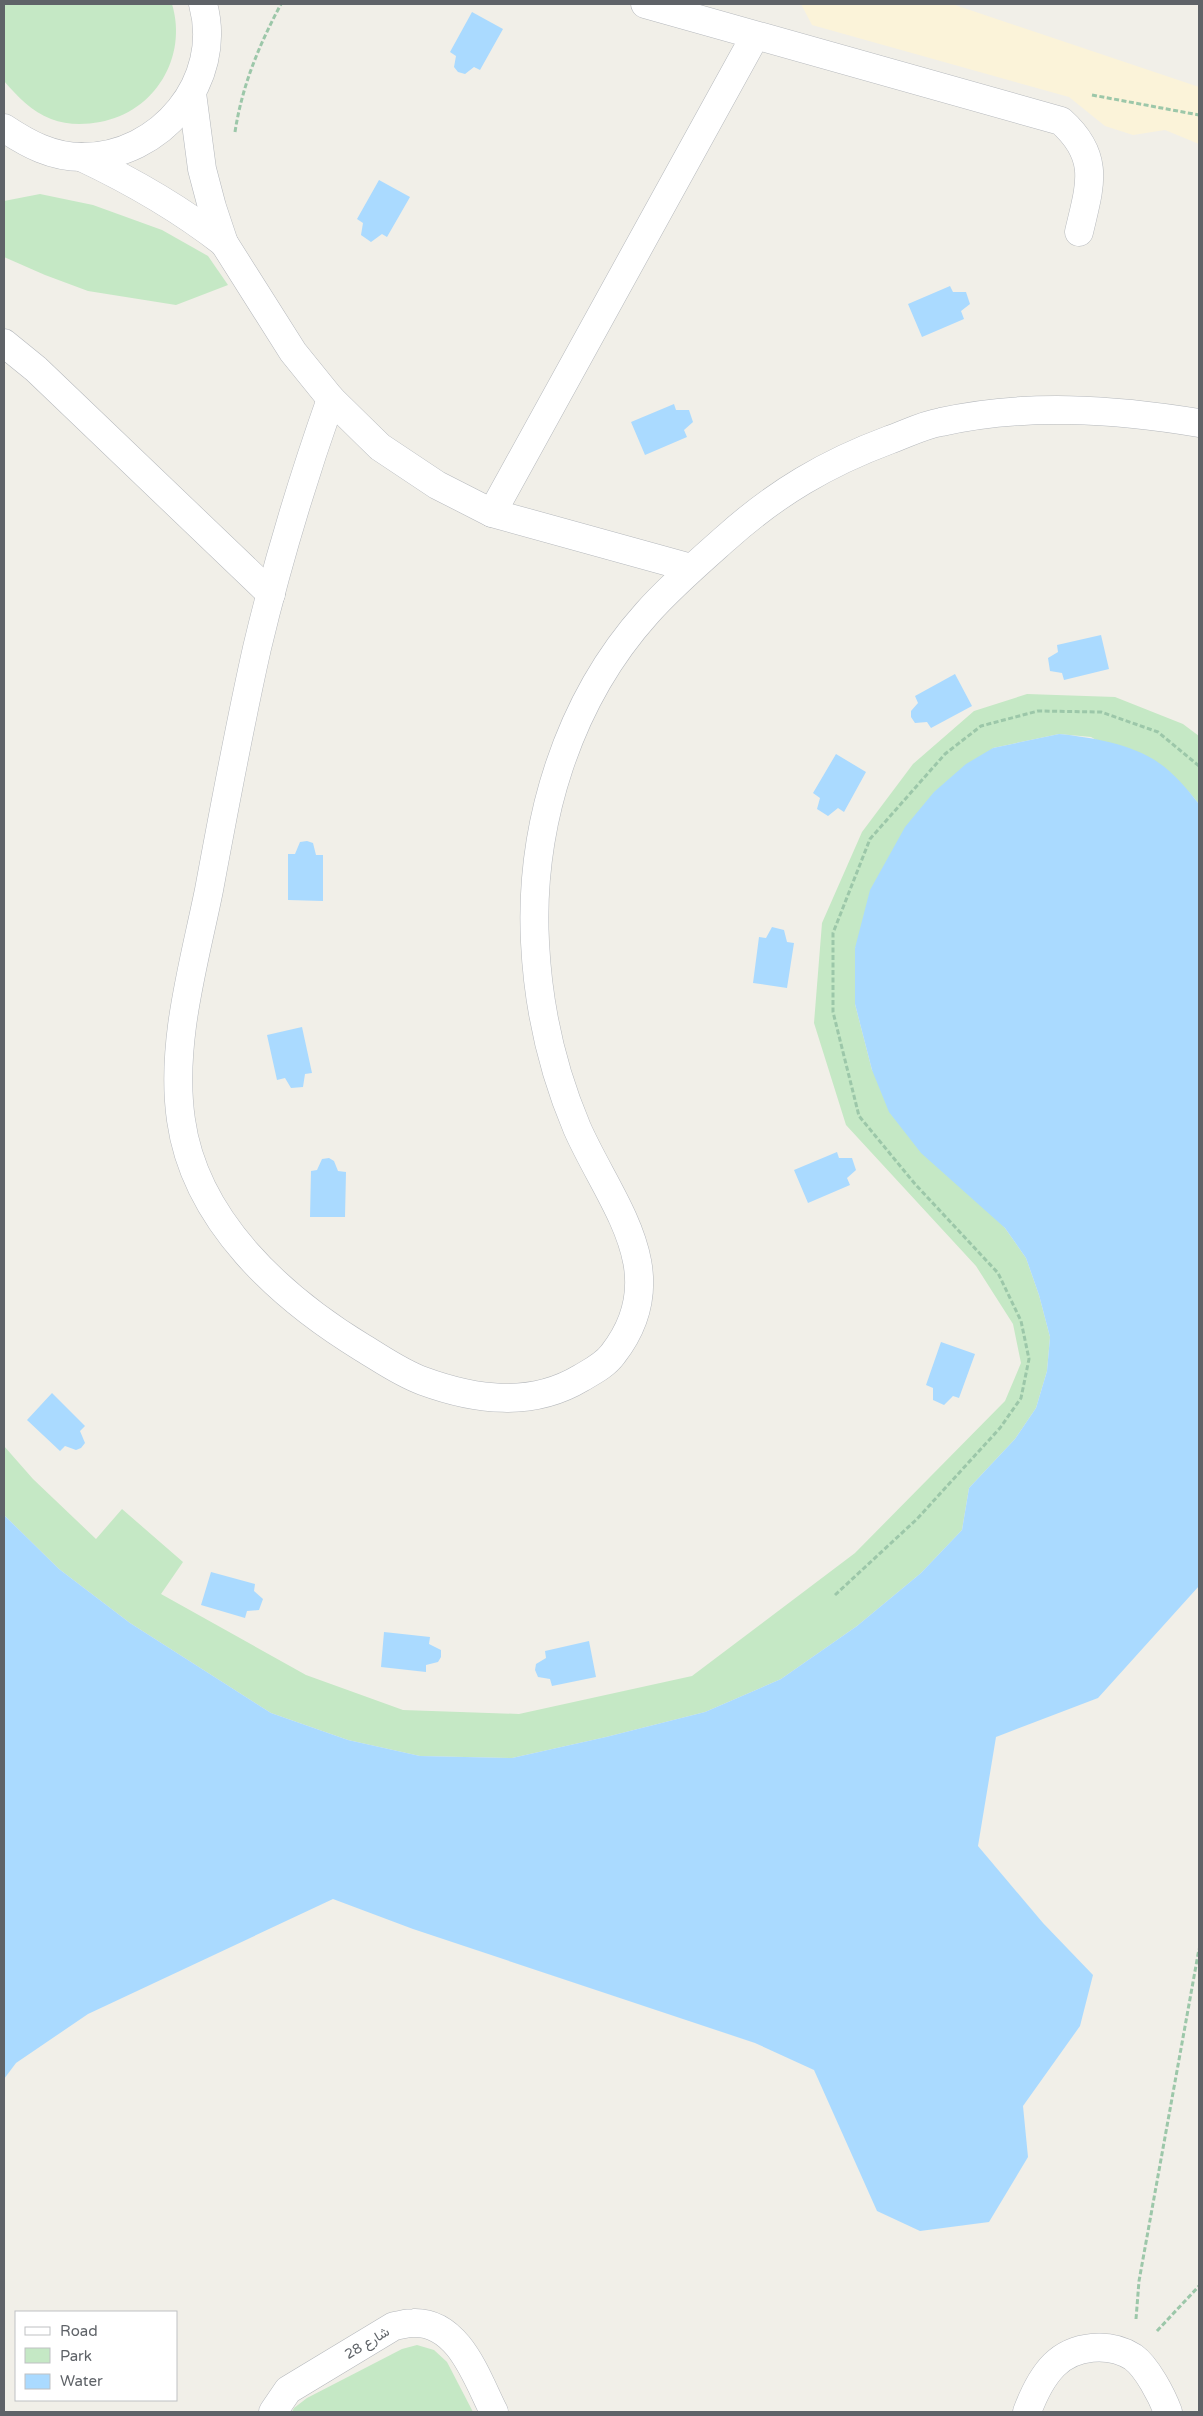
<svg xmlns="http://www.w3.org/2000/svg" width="1203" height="2416" viewBox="0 0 1203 2416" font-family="'Varela Round',Vazirmatn,sans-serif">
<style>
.green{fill:#c5e8c5}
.sand{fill:#fbf3d9}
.water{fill:#aadaff}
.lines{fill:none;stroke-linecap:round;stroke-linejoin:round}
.minor-casing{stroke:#b5b8bc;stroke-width:29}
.tertiary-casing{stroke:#b5b8bc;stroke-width:29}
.path{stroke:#9cc7a9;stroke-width:3;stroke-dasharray:5 2.5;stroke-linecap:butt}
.minor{stroke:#fff;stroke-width:28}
.tertiary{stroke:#fff;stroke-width:28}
.labels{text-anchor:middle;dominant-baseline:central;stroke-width:4;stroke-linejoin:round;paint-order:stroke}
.street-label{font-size:14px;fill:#5f6368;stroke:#fff}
</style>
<rect width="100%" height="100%" fill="#f1efe8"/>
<g class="green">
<path d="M4,4H172C188,57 155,112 100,122C84,125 66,125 51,119C31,111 18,97 4,81Z"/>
<polygon points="40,194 93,205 162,230 208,256 228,285 176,305 88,291 45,275 4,257 4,201"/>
<polygon points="1027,694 1115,697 1183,724 1199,736 1199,804 1189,792 1091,737 1059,734 993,748 855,948 855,1004 872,1070 1005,1228 1026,1258 1039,1295 1050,1337 1047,1371 1036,1408 1015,1439 969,1488 962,1530 921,1573 857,1626 781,1679 705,1712 606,1737 512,1758 420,1756 348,1740 271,1713 130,1623 59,1569 4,1515 4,1446 33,1479 96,1539 122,1509 183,1562 161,1594 306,1675 403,1710 519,1714 692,1676 855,1553 1005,1401 1021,1363 1013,1324 976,1266 846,1125 814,1023 822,923 862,832 913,764 974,711"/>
<polygon points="417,2345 434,2350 447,2362 473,2412 292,2412 294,2408 307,2398 402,2349"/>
</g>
<polygon class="sand" points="801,4 952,4 1199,87 1199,144 1165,130 1133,135 1105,126 1069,97 812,25"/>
<g class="water">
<polygon points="472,12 503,29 480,70 474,67 465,74 458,72 454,67 456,56 450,52"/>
<polygon points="379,180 410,197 387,237 382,234 371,242 361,235 363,223 357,219"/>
<polygon points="950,286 953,292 966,292 970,304 961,311 964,319 922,337 908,304"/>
<polygon points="674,404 676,410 689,410 693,422 684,430 687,437 645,455 631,422"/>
<polygon points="1101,635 1109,669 1064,680 1062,673 1050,671 1048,658 1058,652 1057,645"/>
<polygon points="955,674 972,706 931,728 927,722 915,723 911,717 911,711 918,703 915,696"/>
<path d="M1059,734C1090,737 1133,744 1159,763C1174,773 1188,790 1199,804V1586L1098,1698L996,1737L978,1846L1043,1923L1093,1975L1080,2026L1023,2106L1028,2157L989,2222L920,2231L877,2211L814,2070L755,2043L413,1929L333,1899L88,2014L16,2063L4,2079V1515L59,1569L130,1623L271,1713L348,1740L420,1756L512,1758L606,1737L705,1712L781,1679L857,1626L921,1573L962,1530L969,1488L1015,1439L1036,1408L1047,1371L1050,1337L1039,1295L1026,1258L1005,1228L921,1153L889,1112L872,1070L855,1004V948L870,890L905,827L934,792L966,764L993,748Z"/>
<polygon points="836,754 866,772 844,812 838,808 828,816 817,809 820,798 813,793"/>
<polygon points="307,841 313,843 316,855 323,855 323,901 288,900 288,854 295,854 300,842"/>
<polygon points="772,927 784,930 787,942 794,943 787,988 753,983 759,937 766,938"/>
<polygon points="302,1027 312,1073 305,1074 303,1087 291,1088 285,1078 277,1080 267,1035"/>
<polygon points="837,1152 839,1158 852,1158 856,1170 847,1178 850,1185 808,1203 794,1170"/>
<polygon points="329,1158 334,1161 338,1171 346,1172 345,1217 310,1217 311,1171 317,1170 322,1159"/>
<polygon points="941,1342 975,1354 959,1398 953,1396 944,1405 933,1400 933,1388 926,1385"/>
<polygon points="52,1393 85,1426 80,1431 85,1443 81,1448 76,1450 65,1446 60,1451 27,1420"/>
<polygon points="211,1572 255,1584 254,1591 263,1599 259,1610 247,1611 245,1618 201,1605"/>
<polygon points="384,1632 430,1637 429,1644 441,1650 441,1657 438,1662 426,1665 426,1672 381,1667"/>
<polygon points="589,1641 596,1677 552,1686 550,1679 538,1677 535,1670 536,1664 546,1658 545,1651"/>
</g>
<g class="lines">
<defs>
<g id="minor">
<path d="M645,4L1061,121C1101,157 1090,185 1079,232"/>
<polyline points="192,93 202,169 212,207 224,243 293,352 331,399 380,447 437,485 492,513 691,568"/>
<path d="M81,157C132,181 179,208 224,243"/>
<polyline points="4,343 36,369 271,594"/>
<path d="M331,399C302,481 277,564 257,648C239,728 224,809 209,890C194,964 170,1044 181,1120C195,1221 281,1298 363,1348C383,1360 401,1373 423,1381C475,1400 531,1408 581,1378C593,1371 605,1365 613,1354C676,1273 610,1203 577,1128C552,1069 538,1006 535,942C529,825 568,701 647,613C671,586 699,562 726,538C776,493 827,463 889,440C906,434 923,425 941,422C1026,403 1114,409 1199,423"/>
<polyline points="492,513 755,36"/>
<path d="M273,2412L288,2390L394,2326C401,2325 407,2323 413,2323C459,2321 477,2379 494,2412"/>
<path d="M1027,2412C1033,2396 1042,2377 1054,2365C1074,2345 1109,2342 1133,2357C1147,2367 1162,2396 1168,2412"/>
</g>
<path id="tertiary" d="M4,128C28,144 52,157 82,157C161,157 224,81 203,4"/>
</defs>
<use href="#minor" class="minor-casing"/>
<use href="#tertiary" class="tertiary-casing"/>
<g class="path">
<polyline points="1092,95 1199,115"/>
<path d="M235,132C242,86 259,45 281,4"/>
<polyline points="835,1595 917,1519 1000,1428 1021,1398 1029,1359 1021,1321 998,1273 915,1184 859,1116 833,1012 833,933 870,839 945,754 981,726 1038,711 1101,712 1158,732 1199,766"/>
<polyline points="1136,2319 1139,2281 1199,1949"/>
<polyline points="1157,2331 1199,2286"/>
</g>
<use href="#minor" class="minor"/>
<use href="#tertiary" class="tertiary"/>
</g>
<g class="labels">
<g class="street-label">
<text transform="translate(367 2343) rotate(-31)">شارع 28</text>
</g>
</g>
<rect width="1203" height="2416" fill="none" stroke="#5f6368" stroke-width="10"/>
<rect x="15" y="2311" width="162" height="90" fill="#ffffff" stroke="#bfc1c3"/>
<rect x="25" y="2327" width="25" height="8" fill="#ffffff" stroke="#bfc1c3"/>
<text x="60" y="2336" font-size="15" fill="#5f6368">Road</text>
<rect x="25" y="2348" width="25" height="15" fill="#c5e8c5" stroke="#bfc1c3"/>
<text x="60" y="2361" font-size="15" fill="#5f6368">Park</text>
<rect x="25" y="2374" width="25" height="15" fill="#aadaff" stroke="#bfc1c3"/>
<text x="60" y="2386" font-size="15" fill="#5f6368">Water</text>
</svg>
